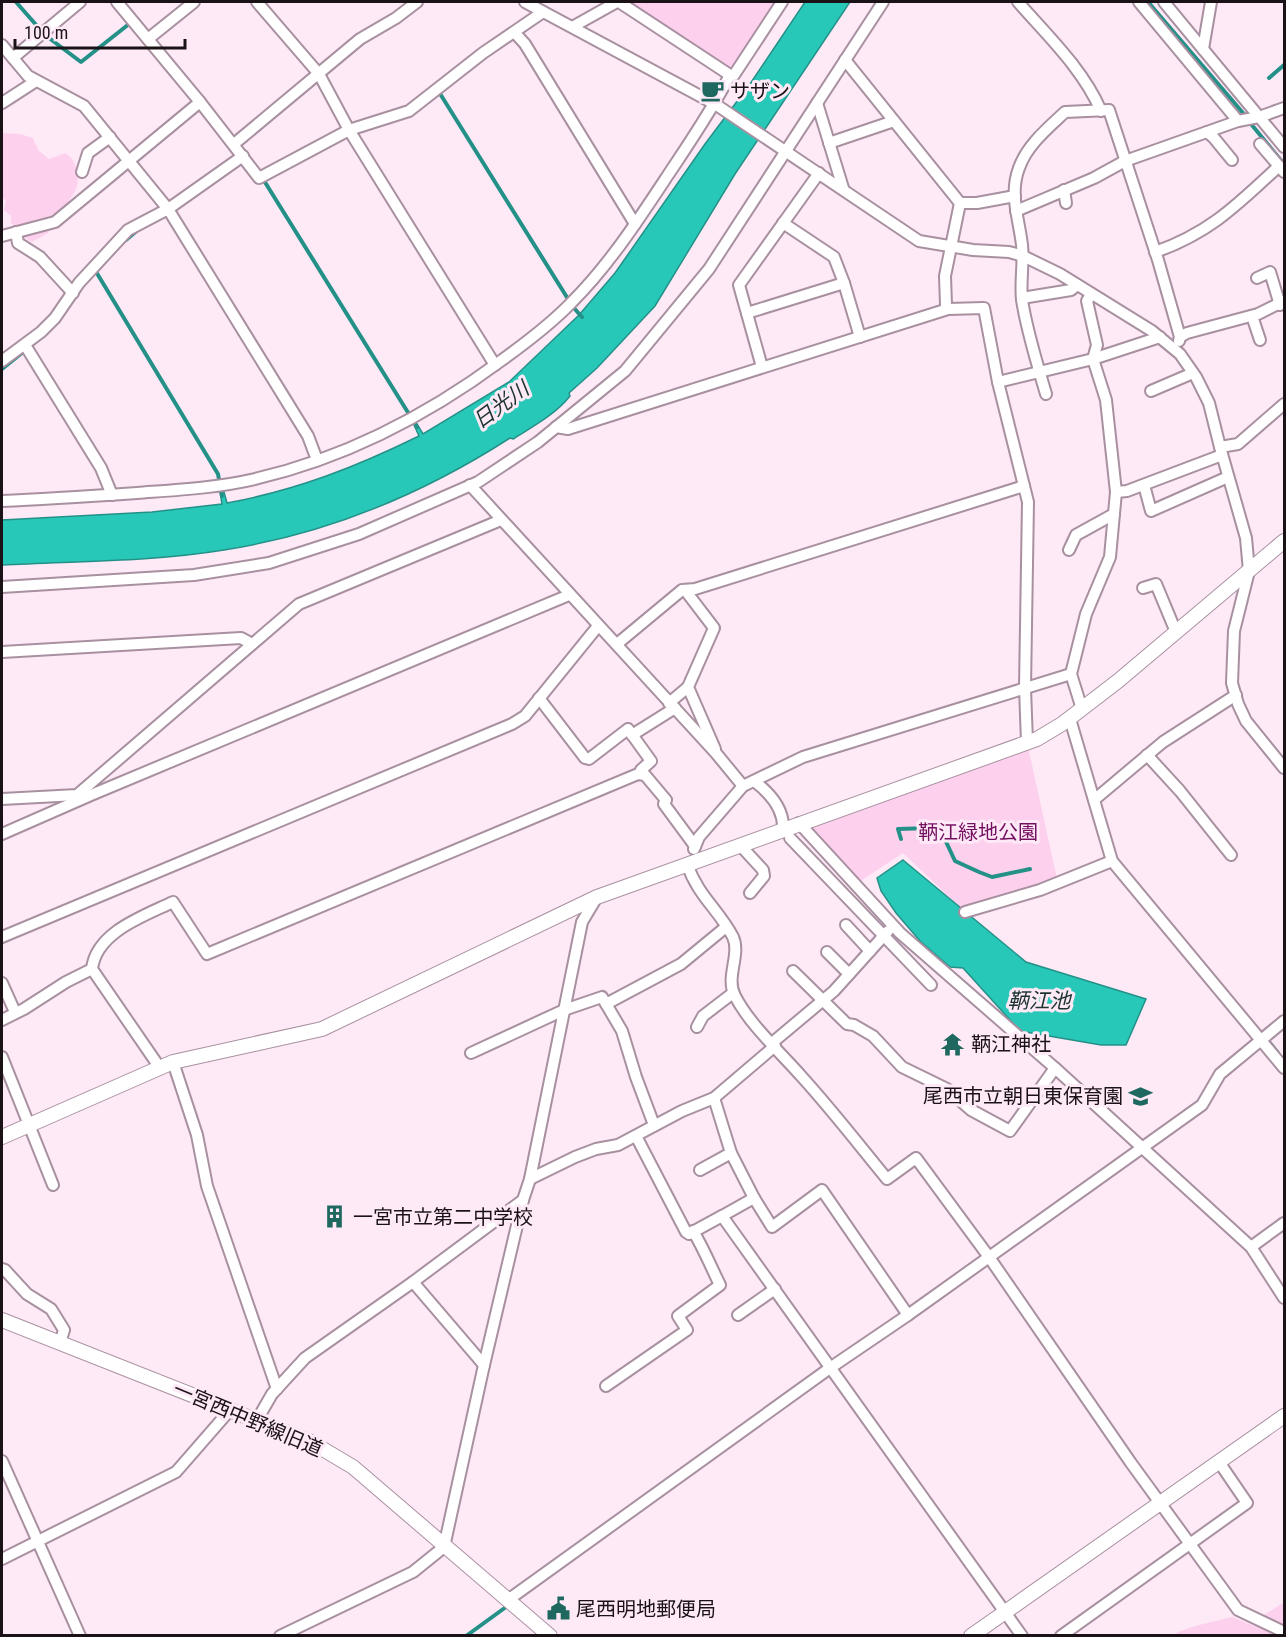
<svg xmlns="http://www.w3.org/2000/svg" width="1286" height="1637" viewBox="0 0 1286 1637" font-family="'Roboto Condensed','Noto Sans JP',sans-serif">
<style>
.green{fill:#fdd1ee}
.water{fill:#28c8b8;stroke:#249188;stroke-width:1.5}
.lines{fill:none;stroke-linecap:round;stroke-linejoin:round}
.stream{stroke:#249188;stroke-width:4}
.minor-casing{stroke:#a890a0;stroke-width:14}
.tertiary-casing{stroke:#a890a0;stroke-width:16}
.minor{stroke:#fff;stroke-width:10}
.tertiary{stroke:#fff;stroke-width:14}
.labels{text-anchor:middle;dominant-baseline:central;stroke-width:6;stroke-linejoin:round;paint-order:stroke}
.poi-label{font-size:20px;fill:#1a1217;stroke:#fee9f7;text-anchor:start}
.park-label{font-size:20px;fill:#741060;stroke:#fee9f7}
.street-label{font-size:20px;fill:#1a1217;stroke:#fee9f7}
.water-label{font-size:21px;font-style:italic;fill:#1c3431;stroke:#fee9f7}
</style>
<rect width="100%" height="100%" fill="#fee9f7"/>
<g class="green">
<polygon points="625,2 776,2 731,69"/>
<path d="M2,133L20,134L33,138L38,150L49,159L65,153C72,157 73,160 76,167C87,196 52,211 48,233L32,242C20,237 21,229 11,223V216L4,210L6,201L2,197Z"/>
<polygon points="1027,742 1058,883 965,912 903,853 856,884 799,823"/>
<polygon points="1284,1602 1284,1630 1258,1619"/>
<path d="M1232,1617L1272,1633L1265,1636L1174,1635C1184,1627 1217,1621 1232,1617Z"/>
</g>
<g class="water">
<path d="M805,2H850L735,174L655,306L597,368L569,393L570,396C556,414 532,427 513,439L510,438C423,494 326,534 224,550C151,562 75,561 2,565V520L152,512L222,504L220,492H224L227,503C297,490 356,467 419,436L414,425L417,424L423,434L509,382L579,315L615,273L705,144L750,84Z"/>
<polygon points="903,860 1026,962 1146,999 1126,1045 1101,1045 1020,1031 963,968 950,967 920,941 896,913 881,891 877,878"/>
</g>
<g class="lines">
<g class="stream">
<polyline points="16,2 45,35 81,62 129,24"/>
<polyline points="1148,2 1243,113"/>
<polyline points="1269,78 1284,65"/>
<polyline points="439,92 573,307 582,317"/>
<polyline points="1251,124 1284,164"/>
<polyline points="263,179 417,427"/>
<polyline points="126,240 139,229"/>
<polyline points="95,270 218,474 222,496"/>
<polyline points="2,369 43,336"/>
<polyline points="901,839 898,829 931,828 941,831 955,861 979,872 992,877 1030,869"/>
<polyline points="1270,1043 1278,1053"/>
<polyline points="466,1636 506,1607"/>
</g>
<defs>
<g id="minor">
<polyline points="117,2 200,102 259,178 349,130 409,111 483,53 543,12"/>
<polyline points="257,2 319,74 349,130 495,365"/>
<polyline points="525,2 715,104 919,241 973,250 1009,252 1023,256 1060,274 1152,331 1180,354 1196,377 1209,403 1220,447 1246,538 1249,571 1234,631 1232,683 1238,704 1246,721 1284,768"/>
<polyline points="619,2 730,75"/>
<path d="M1018,2C1047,35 1083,69 1101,111"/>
<polyline points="1139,2 1238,121"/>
<polyline points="1164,2 1284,147"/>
<polyline points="574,26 617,2"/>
<polyline points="515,33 525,44 635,224"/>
<polyline points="148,39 194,2"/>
<polyline points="2,45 28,76 84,106 168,209 308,436 317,460"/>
<polyline points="1203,49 1211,2"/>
<polyline points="13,58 80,2"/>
<polyline points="845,60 960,203 945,276 946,305 948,309 984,308 998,382 1024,486"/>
<polyline points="2,103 36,81"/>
<polyline points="817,103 843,188"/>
<polyline points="1207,132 1214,138 1232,160"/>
<polyline points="829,143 894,121"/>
<polyline points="234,144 360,39 396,18 417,2"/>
<polyline points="1260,144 1284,172"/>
<polyline points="82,172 88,153 110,137"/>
<polyline points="1064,190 1066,203"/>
<polyline points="960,203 977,203 1015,196"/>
<polyline points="1016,211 1094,178 1125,161 1238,121 1259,117 1284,108"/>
<polyline points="783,223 834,257 844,283 860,337"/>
<polyline points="16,232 18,243 40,257 73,293"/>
<polyline points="2,236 55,222 200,102"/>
<path d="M1155,252C1210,233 1238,204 1279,166"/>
<polyline points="1257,278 1270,272 1280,305"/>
<polyline points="1091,294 1087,301 1097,345 1093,359"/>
<polyline points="1022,298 1071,290 1077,285"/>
<polyline points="747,313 844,283"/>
<polyline points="1252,316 1260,340"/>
<polyline points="1179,341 1180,337 1187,333 1258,314 1284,301"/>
<polyline points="25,345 101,468 112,495"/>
<polyline points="1093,359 1160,337"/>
<polyline points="2,361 41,332 55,318 79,283 128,230 168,209 243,156"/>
<polyline points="762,367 739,285 819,173"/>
<polyline points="998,382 1093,359 1106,400 1116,492 1110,557 1086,614 1071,674 1082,709"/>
<polyline points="1151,391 1193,373"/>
<path d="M1046,394C1037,363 1027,332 1022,300C1020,282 1024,263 1022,245C1019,219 1009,194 1019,168C1027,145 1048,128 1065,112L1109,110L1158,260L1180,337"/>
<polyline points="556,427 568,429 948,309"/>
<polyline points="1220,447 1238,444 1284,404"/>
<polyline points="470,485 715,752 743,786"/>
<polyline points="1144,485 1151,511 1228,477"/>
<polyline points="1116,492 1127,491 1222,455"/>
<path d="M2,501C47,499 92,496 137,493C176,490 216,488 255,479C345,458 428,415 502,360C527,342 551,324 572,302C609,265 639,219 668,175C690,142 712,110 730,75H734L782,2"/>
<polyline points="1069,550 1076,535 1114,514"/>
<polyline points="2,587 194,575 269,563 359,534 478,482 538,442 625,371 709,269 883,2"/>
<polyline points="1143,588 1156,584 1176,632"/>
<polyline points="685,590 714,628 688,687 715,749"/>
<polyline points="617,644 682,590 695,589 1024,486 1028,502 1025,688 1027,742"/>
<polyline points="2,652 241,638 252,644"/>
<polyline points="539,698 585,758 589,759 628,729 651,761 641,770 640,774"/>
<polyline points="669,703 688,687"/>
<polyline points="1070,719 1112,861 1284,1068"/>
<polyline points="632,735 675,708"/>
<polyline points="1147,755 1180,791 1231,855"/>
<path d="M754,781C770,793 784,808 783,829"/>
<polyline points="2,799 77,795 299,604 501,520"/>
<polyline points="1094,800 1163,742 1236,695"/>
<polyline points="799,823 900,933 1055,1068 1251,1247 1284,1298"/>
<polyline points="2,834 91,795 569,595"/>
<polyline points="790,838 931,985"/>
<polyline points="740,845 763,870 764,876 750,893"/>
<polyline points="694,849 699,837 743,786 803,757 1071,674"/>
<path d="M687,864C698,896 719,910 733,937C741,955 725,977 735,996C750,1025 780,1052 802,1077C832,1110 859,1145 887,1179L916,1158L989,1257L1131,1463L1238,1610L1284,1632"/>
<polyline points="965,912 1040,890 1112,861"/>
<polyline points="846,925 870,951"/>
<polyline points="2,937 512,724 525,716 598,626"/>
<polyline points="827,952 849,974"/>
<polyline points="793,971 847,1024 854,1025 873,1036 902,1067 947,1089 971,1110 1010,1131 1055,1068"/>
<polyline points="2,983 15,1012"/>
<polyline points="606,1004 681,964 726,927"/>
<polyline points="2,1020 24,1009 66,982 92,969"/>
<polyline points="697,1027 703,1016 733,993"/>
<polyline points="772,1043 834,991 888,931"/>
<polyline points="471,1053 564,1010 602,997 622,1031 636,1077 654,1125"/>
<polyline points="2,1057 53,1185"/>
<polyline points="173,1062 197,1135 207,1186 277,1389"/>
<path d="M160,1068L92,969C96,932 144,916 173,902L207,954L638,774L645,775L666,800L664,804L695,846"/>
<polyline points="714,1098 731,1153 754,1198 722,1216 1022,1636"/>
<polyline points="636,1136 686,1232 689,1234 722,1216"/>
<polyline points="700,1170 731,1153"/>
<polyline points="530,1179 575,1157 596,1149 618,1145 682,1111 714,1098 775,1046"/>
<polyline points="754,1198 772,1227 822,1190 908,1315"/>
<polyline points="1251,1247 1284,1223"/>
<polyline points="2,1269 5,1270 27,1294 51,1309 64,1330 60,1343"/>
<polyline points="413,1282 484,1365"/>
<polyline points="738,1315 775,1289"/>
<path d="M606,1386L687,1330L678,1316L720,1285C711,1267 704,1249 693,1231"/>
<polyline points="257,1420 272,1394 305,1358 413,1282 523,1200"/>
<polyline points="2,1461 80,1636"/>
<polyline points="2,1559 176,1472 230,1410"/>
<polyline points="508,1600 830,1368 908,1315 1202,1105 1220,1074 1284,1021"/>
<polyline points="280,1636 413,1572 444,1547 484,1365 523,1200 530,1179 582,922 597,897"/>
<polyline points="1061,1636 1247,1503 1219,1462"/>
</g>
<g id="tertiary">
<polyline points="2,1137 173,1062 322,1029 597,897 1037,739 1062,724 1118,681 1284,541"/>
<polyline points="2,1320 311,1442 353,1467 550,1636"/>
<polyline points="971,1636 1284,1416"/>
</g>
</defs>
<use href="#minor" class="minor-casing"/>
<use href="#tertiary" class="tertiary-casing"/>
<use href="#minor" class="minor"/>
<use href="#tertiary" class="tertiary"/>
</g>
<defs>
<symbol id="cafe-bare" viewBox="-9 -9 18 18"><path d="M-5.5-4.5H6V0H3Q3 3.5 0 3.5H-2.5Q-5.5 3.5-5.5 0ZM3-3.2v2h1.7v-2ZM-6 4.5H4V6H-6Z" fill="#1e685f" stroke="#fee9f7" stroke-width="2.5" paint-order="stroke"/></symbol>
<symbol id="temple-bare" viewBox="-9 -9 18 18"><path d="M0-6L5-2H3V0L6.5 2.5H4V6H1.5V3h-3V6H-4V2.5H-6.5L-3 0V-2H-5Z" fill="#1e685f" stroke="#fee9f7" stroke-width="2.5" paint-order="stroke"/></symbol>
<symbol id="school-bare" viewBox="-9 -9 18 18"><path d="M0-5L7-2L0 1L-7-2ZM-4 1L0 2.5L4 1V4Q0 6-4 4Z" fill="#1e685f" stroke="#fee9f7" stroke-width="2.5" paint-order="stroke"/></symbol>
<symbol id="building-bare" viewBox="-9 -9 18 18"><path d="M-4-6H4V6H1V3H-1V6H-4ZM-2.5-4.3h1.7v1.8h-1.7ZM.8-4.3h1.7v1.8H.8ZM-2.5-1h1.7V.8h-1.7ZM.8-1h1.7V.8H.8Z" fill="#1e685f" stroke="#fee9f7" stroke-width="2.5" paint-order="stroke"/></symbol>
<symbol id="civic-bare" viewBox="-9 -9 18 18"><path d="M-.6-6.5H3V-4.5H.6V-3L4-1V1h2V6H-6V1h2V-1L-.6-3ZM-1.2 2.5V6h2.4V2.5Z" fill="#1e685f" stroke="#fee9f7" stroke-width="2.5" paint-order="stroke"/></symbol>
</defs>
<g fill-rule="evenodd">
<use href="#cafe-bare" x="696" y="74" width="33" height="33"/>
<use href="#temple-bare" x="936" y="1028" width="33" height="33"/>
<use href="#school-bare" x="1124" y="1080" width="33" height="33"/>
<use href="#building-bare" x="318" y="1200" width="33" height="33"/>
<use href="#civic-bare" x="542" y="1592" width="33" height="33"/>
</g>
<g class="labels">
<g class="poi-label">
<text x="730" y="91">サザン</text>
<text x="971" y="1044">鞆江神社</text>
<text x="1123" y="1096" text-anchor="end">尾西市立朝日東保育園</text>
<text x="353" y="1217">一宮市立第二中学校</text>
<text x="576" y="1609">尾西明地郵便局</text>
</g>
<g class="park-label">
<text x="978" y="832">鞆江緑地公園</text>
</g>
<g class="street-label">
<text transform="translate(248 1419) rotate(23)">一宮西中野線旧道</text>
</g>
<g class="water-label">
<text transform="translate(501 405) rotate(-36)">日光川</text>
<text x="1039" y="1001">鞆江池</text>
</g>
</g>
<rect width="1286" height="1637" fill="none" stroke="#1a1217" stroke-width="6"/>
<path d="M15 39v9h170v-9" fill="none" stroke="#1a1217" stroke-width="3"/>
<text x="24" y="39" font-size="18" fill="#1a1217" stroke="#fee9f7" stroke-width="4.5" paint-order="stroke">100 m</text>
</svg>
